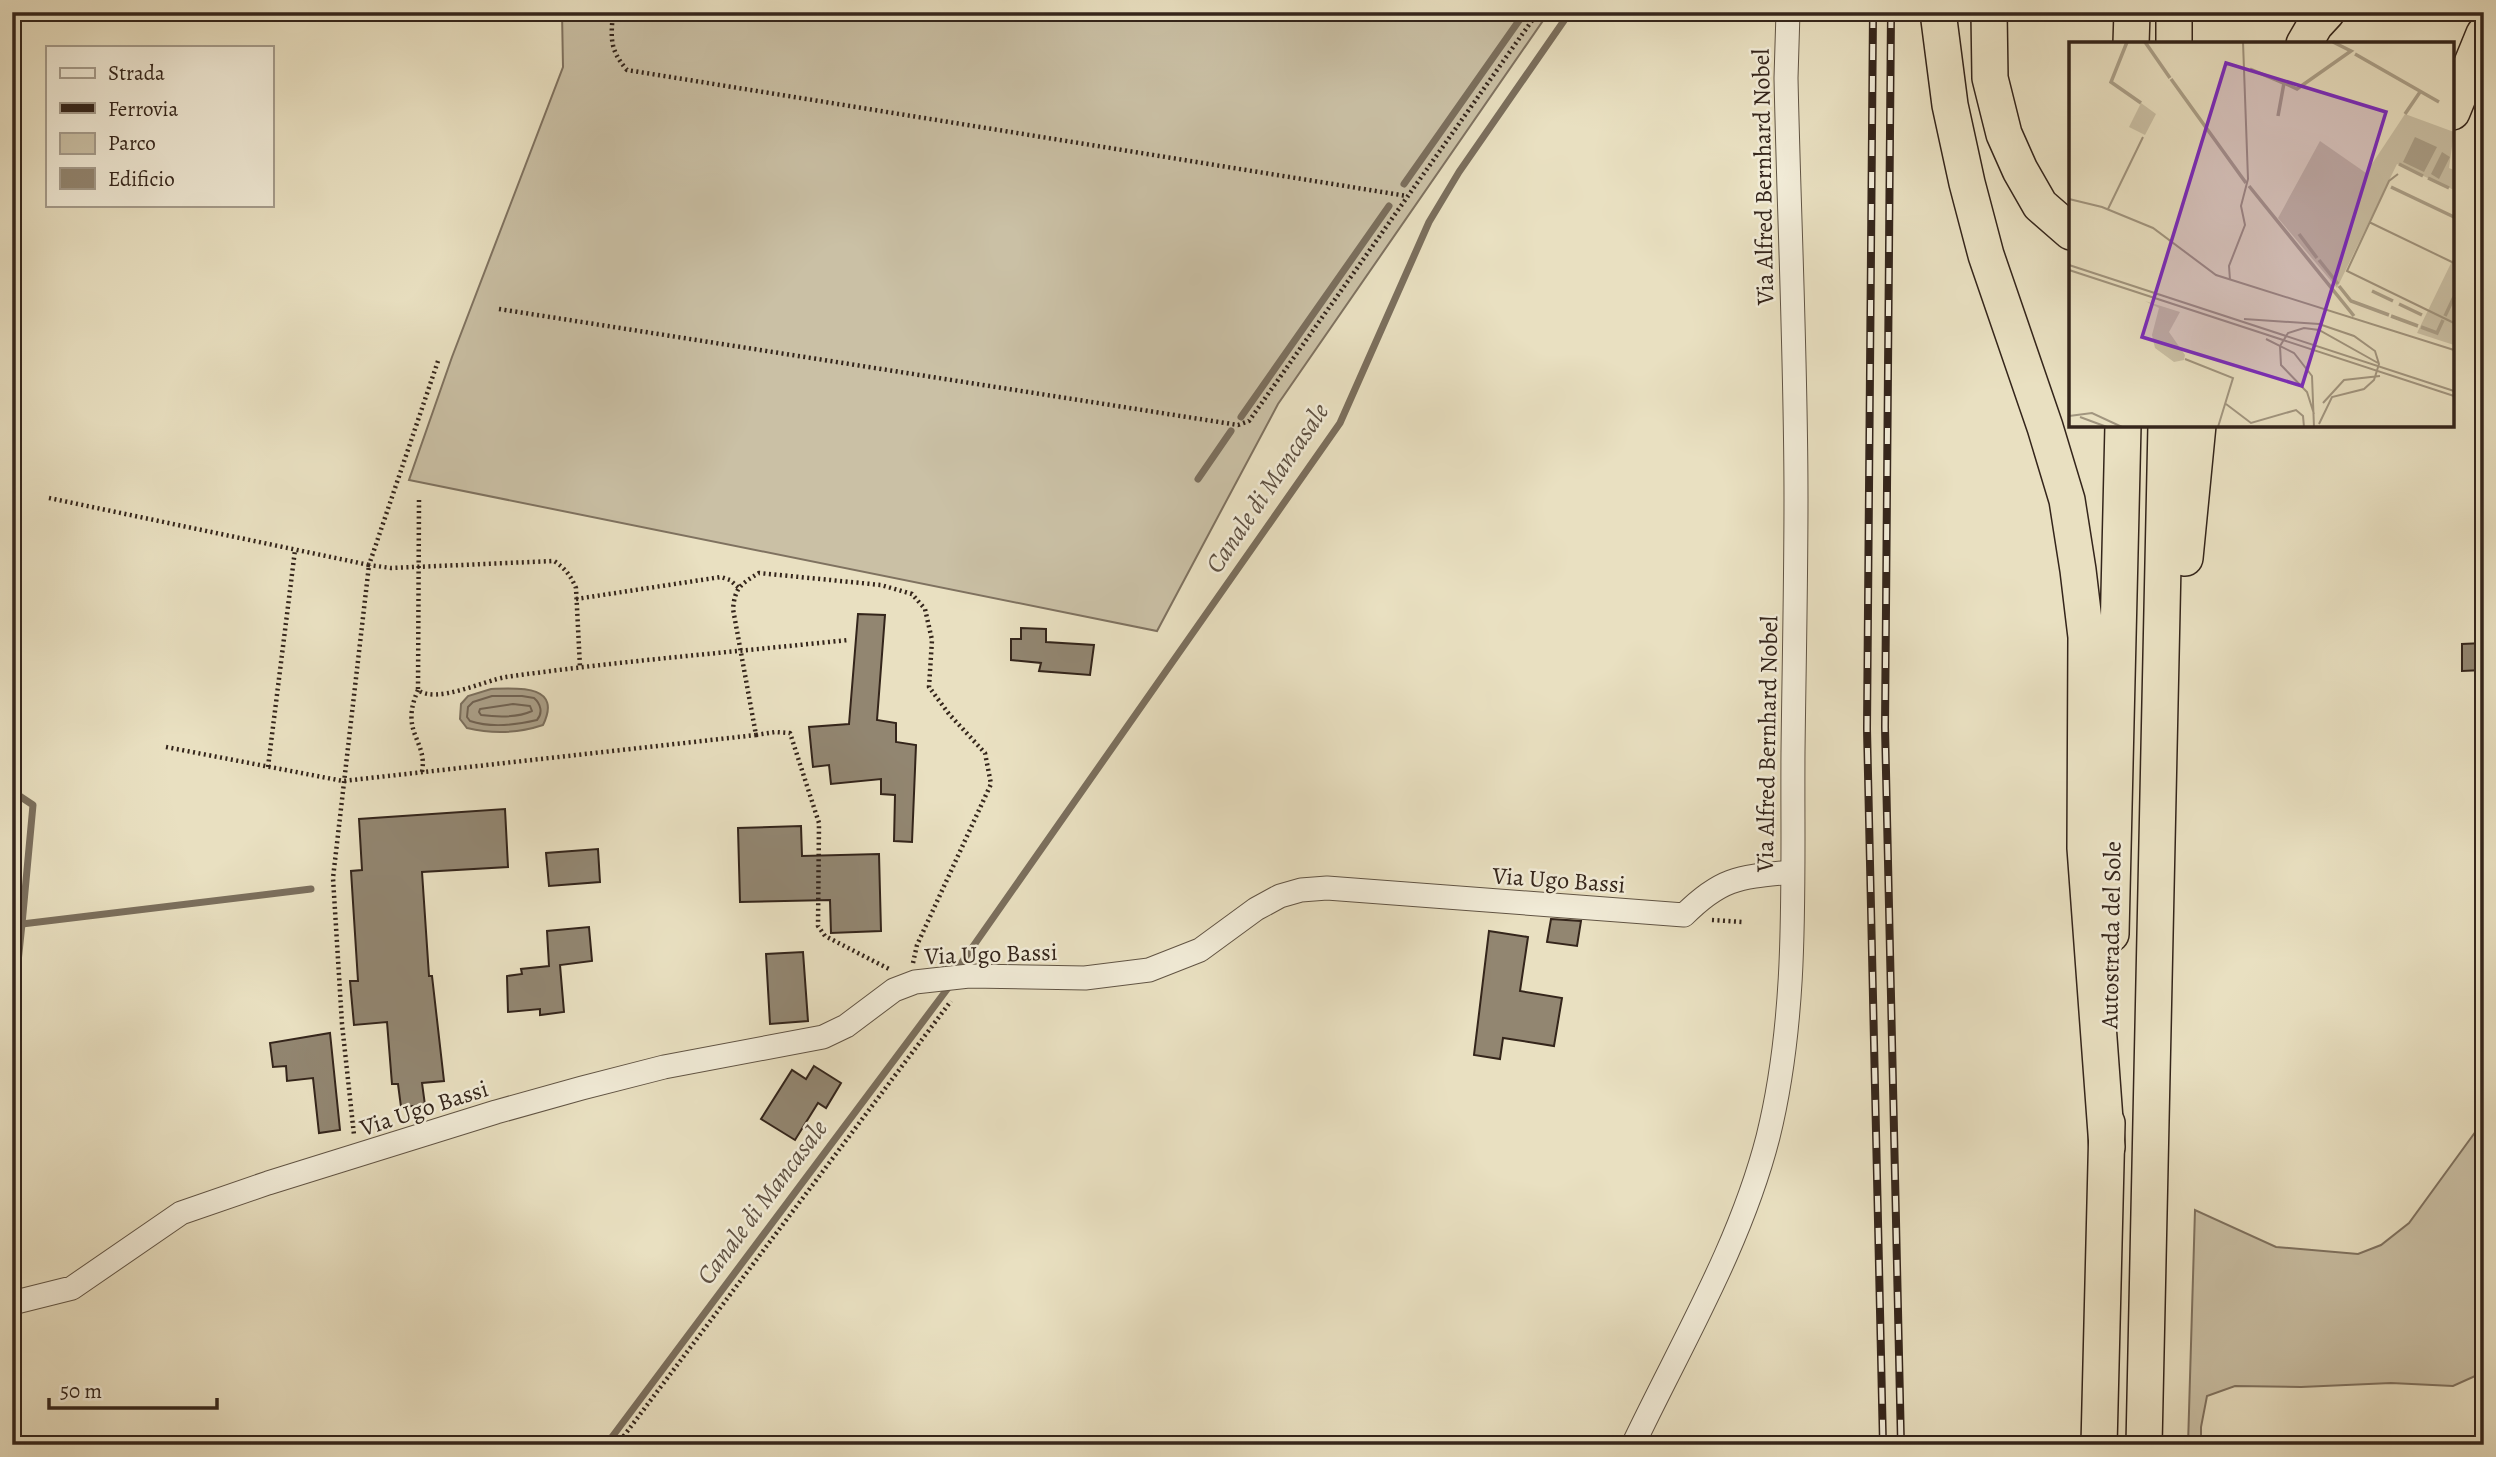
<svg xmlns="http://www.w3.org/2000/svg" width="2496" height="1457" viewBox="0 0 2496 1457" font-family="Alegreya,serif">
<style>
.green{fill:#cac0a5;stroke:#7f7260;stroke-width:2}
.water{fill:#aba089;stroke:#7b6f5d;stroke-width:2}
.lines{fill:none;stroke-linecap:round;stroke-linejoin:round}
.shore{stroke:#706252;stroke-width:2}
.stream{stroke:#7b6f5d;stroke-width:7}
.building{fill:#928671;stroke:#34251b;stroke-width:2}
.minor-casing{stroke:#615444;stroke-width:25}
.highway-casing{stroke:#34251b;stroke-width:38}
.path{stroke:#34251b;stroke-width:4.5;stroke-dasharray:2 3.5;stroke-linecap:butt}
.minor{stroke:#f1ebd7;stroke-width:23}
.highway{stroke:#e9e0c1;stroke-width:35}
.rail-casing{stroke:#34251b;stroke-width:8}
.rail{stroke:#f1ebd7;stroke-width:5;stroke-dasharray:16;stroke-linecap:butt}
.labels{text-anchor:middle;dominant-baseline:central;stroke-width:5;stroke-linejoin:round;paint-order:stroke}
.street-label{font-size:24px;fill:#34251b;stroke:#f1ebd7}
.water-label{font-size:26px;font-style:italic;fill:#5e5042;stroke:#f1ebd7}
.inset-river{fill:none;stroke:#aba089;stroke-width:3.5}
.inset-road{fill:none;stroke:#a1957f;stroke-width:2}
.view{fill:#7b2cbf;fill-opacity:0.15;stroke:#7b2cbf;stroke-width:3.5}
.inset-edge{fill:none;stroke:#34251b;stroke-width:3.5}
</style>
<rect width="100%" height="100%" fill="#e9e0c1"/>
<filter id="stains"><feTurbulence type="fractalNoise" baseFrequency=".00286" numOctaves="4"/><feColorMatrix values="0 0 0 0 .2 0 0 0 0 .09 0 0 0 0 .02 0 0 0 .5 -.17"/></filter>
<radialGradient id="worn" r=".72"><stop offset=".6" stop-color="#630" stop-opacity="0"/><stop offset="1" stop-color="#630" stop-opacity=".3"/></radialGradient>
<g class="green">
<polygon points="562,12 1549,12 1278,404 1157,631 409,480 452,357 563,67"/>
<polygon points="2484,1120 2484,1372 2453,1386 2391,1383 2301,1387 2235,1386 2207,1396 2201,1427 2201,1445 2188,1445 2195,1210 2276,1247 2358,1254 2381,1245 2409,1223"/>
</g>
<path class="water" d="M491,689C517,688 563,684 543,725C519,733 492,734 467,728L460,719L461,704L468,696Z"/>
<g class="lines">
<g class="shore">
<path d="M492,696H522L534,698C541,704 543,713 537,720C516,725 491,728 470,721L467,717L468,707L473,702Z"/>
<path d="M513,704L530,706L532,711C517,718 497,717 481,715L479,712L480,709Z"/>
</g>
<g class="stream">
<polyline points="1404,184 1525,12"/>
<polyline points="1241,417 1389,206"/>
<polyline points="1198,479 1231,431"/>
<polyline points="12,791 33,805 22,924 311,889"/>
<polyline points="960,965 1340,423 1429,222 1459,172 1570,12"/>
<polyline points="12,1020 22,924"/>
<polyline points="606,1445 951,984"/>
</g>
</g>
<g class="building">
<polygon points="858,614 885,615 877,720 896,723 896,742 916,745 912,842 894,841 895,795 881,794 881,779 831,784 829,765 813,767 809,727 849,724"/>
<polygon points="1021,628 1046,629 1046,642 1094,645 1090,675 1039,671 1041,663 1011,660 1011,639 1021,639"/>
<polygon points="2484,643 2484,670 2462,671 2462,644"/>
<polygon points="505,809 508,867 422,872 429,976 432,976 444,1081 422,1083 425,1105 401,1107 398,1084 392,1084 387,1022 354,1025 350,981 358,981 351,871 362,870 359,819"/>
<polygon points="801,826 802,856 879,854 881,931 831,933 830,900 740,902 738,828"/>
<polygon points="598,849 600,882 549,886 546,853"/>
<polygon points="1551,919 1581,921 1577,946 1547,942"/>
<polygon points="589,927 592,961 560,965 564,1012 540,1015 540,1009 508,1012 507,976 522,974 521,969 549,966 547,931"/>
<polygon points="1489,931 1528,937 1520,991 1562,998 1554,1046 1503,1038 1500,1059 1474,1055"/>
<polygon points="803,952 808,1021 770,1024 766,954"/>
<polygon points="330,1033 340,1130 319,1133 313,1078 287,1081 286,1066 273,1067 270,1043"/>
<polygon points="814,1066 841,1083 826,1108 818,1103 795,1140 761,1119 792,1070 806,1079"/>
</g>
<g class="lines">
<defs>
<g id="minor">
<path d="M12,1303L72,1288L181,1213L268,1183L496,1112L582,1088L664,1067L823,1037L846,1026L894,990L915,982L969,976L1085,978L1149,970L1200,950L1256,909L1280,896L1301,890L1327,888L1684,915C1722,877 1740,877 1792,872"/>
<path d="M1633,1445C1681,1344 1740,1246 1768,1137C1799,1012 1792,880 1793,752C1794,668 1796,583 1796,499C1796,359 1789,218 1786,78L1788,12"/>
</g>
<g id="highway">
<polyline points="1938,12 1950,105 1967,183 1986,255 2045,427 2067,500 2078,570 2086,637 2085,848 2107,1147"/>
<polyline points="1989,12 1990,78 2004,134 2020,170 2040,205 2071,232"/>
<polyline points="2131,44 2132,12"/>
<polyline points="2174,44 2174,12"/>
<polyline points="2304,44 2315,25 2327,12"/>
<polyline points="2452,112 2484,34"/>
<polyline points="2185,558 2198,425"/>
<polyline points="2111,934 2123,425"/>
<polyline points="2099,1445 2107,1123"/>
<polyline points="2144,1445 2166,425"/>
</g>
</defs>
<use href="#minor" class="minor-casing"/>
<use href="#highway" class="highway-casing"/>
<g class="path">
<path d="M613,12C611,38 609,49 627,70L1407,196"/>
<polyline points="499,309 1238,425 1249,421 1538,12"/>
<path d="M438,361L369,565L391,568L554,561C565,568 571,576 576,588L580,667"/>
<polyline points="49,498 369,565 333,878 342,1024 354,1135"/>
<path d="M419,500L418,690C436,704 483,681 506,677C619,661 734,652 848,640"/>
<polyline points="576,599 721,577 730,580 739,588"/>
<path d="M418,690C399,733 428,740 422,772"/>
<polyline points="756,735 775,732 790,733 819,823 818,926 825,936 889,969"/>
<path d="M166,747L343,781L756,735L733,609C735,587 741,584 759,573L881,585L912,594L925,609L932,640L929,687L949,714L985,753L991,784L917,945L913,963"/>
<polyline points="268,767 295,550"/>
<polyline points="1712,920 1743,922"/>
<polyline points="617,1445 951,1001"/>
</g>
<use href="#minor" class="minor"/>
<use href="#highway" class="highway"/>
<defs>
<g id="rail">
<polyline points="1873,12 1867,729 1883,1445"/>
<polyline points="1891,12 1885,727 1901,1445"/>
</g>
</defs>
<use href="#rail" class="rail-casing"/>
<use href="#rail" class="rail"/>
</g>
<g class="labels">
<g class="street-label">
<text transform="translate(1763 177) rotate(-91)">Via Alfred Bernhard Nobel</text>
<text transform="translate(1767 744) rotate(-89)">Via Alfred Bernhard Nobel</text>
<text transform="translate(1559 880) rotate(4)">Via Ugo Bassi</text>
<text transform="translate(2111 935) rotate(-89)">Autostrada del Sole</text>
<text transform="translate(991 954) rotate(-2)">Via Ugo Bassi</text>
<text transform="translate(424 1108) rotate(-18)">Via Ugo Bassi</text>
</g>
<g class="water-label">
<text transform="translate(1267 488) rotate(-56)">Canale di Mancasale</text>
<text transform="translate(762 1202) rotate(-53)">Canale di Mancasale</text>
</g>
</g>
<g transform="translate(2069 42)">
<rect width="385" height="385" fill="#e9e0c1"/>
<path d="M72,61L87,72L76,93L60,85ZM336,72L385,90L380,126L385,128V148L328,122L268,246L209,176L251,99L297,131ZM385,215V303L348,291ZM76,259L111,270L100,290L116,313L115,318L105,320L86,306L83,293L90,266Z" fill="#cac0a5"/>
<path d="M346,95L368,105L355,130L334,120ZM373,110L381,115L370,137L362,132Z" fill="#aba089"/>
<path class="inset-river" d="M58,0L42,40L72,61M76,0L101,36M286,12L370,60M181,27L214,41M102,37L177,141M336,72L351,50M209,74L215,41L228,47L282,9L264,0M330,122L354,134M359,136L380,146M180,144L285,274M322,145L385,175M230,192L248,216M250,218L269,242M270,244L282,259L320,273M303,249L324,259M330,262L353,273M322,274L349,284M376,274L385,255M352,285L368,291L374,278"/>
<path class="inset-road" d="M329,132L320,139L278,229L385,281M0,157L33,165L84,186L147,233L385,308M39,167L74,95M300,180L385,221M0,223L385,349M0,228L385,354M161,238L160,224L176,183L172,164L179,137L174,0M175,277L250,282L285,294L306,309L310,322L305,338L295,347L263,355L250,382M197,297L225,311L243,334L245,385M116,317L164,336L149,385M254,361L275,338L311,334M157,362L182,381L227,368L234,374L235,385M245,372L238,350L212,323L211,304L219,291L235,286L250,288L309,321M0,374L23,371L53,385M11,375L38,385"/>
<path class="view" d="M157,21L317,70L233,344L73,295Z"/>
<rect width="385" height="385" class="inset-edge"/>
</g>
<rect width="2496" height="1457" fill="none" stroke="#e9e0c1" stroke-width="42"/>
<rect x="14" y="14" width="2468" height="1429" fill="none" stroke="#34251b" stroke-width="3.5"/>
<rect x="21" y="21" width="2454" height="1415" fill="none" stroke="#34251b" stroke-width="2"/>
<rect x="46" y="46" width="228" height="161" fill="#f1ebd7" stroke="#a59c8c" stroke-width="2"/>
<rect x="60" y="68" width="35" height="10" fill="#f1ebd7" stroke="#a59c8c" stroke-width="2"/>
<text x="108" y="80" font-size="21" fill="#34251b">Strada</text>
<rect x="60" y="103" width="35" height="10" fill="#34251b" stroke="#a59c8c" stroke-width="2"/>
<text x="108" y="116" font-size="21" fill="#34251b">Ferrovia</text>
<rect x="60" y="133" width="35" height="21" fill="#cac0a5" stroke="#a59c8c" stroke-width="2"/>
<text x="108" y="150" font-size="21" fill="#34251b">Parco</text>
<rect x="60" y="168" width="35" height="21" fill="#928671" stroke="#a59c8c" stroke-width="2"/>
<text x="108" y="186" font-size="21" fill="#34251b">Edificio</text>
<path d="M49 1398v10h168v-10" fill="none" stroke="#34251b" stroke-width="3.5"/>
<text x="60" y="1398" font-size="21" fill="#34251b" stroke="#f1ebd7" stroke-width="5" paint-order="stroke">50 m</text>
<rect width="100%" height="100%" filter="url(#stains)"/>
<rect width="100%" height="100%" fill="url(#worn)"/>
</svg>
